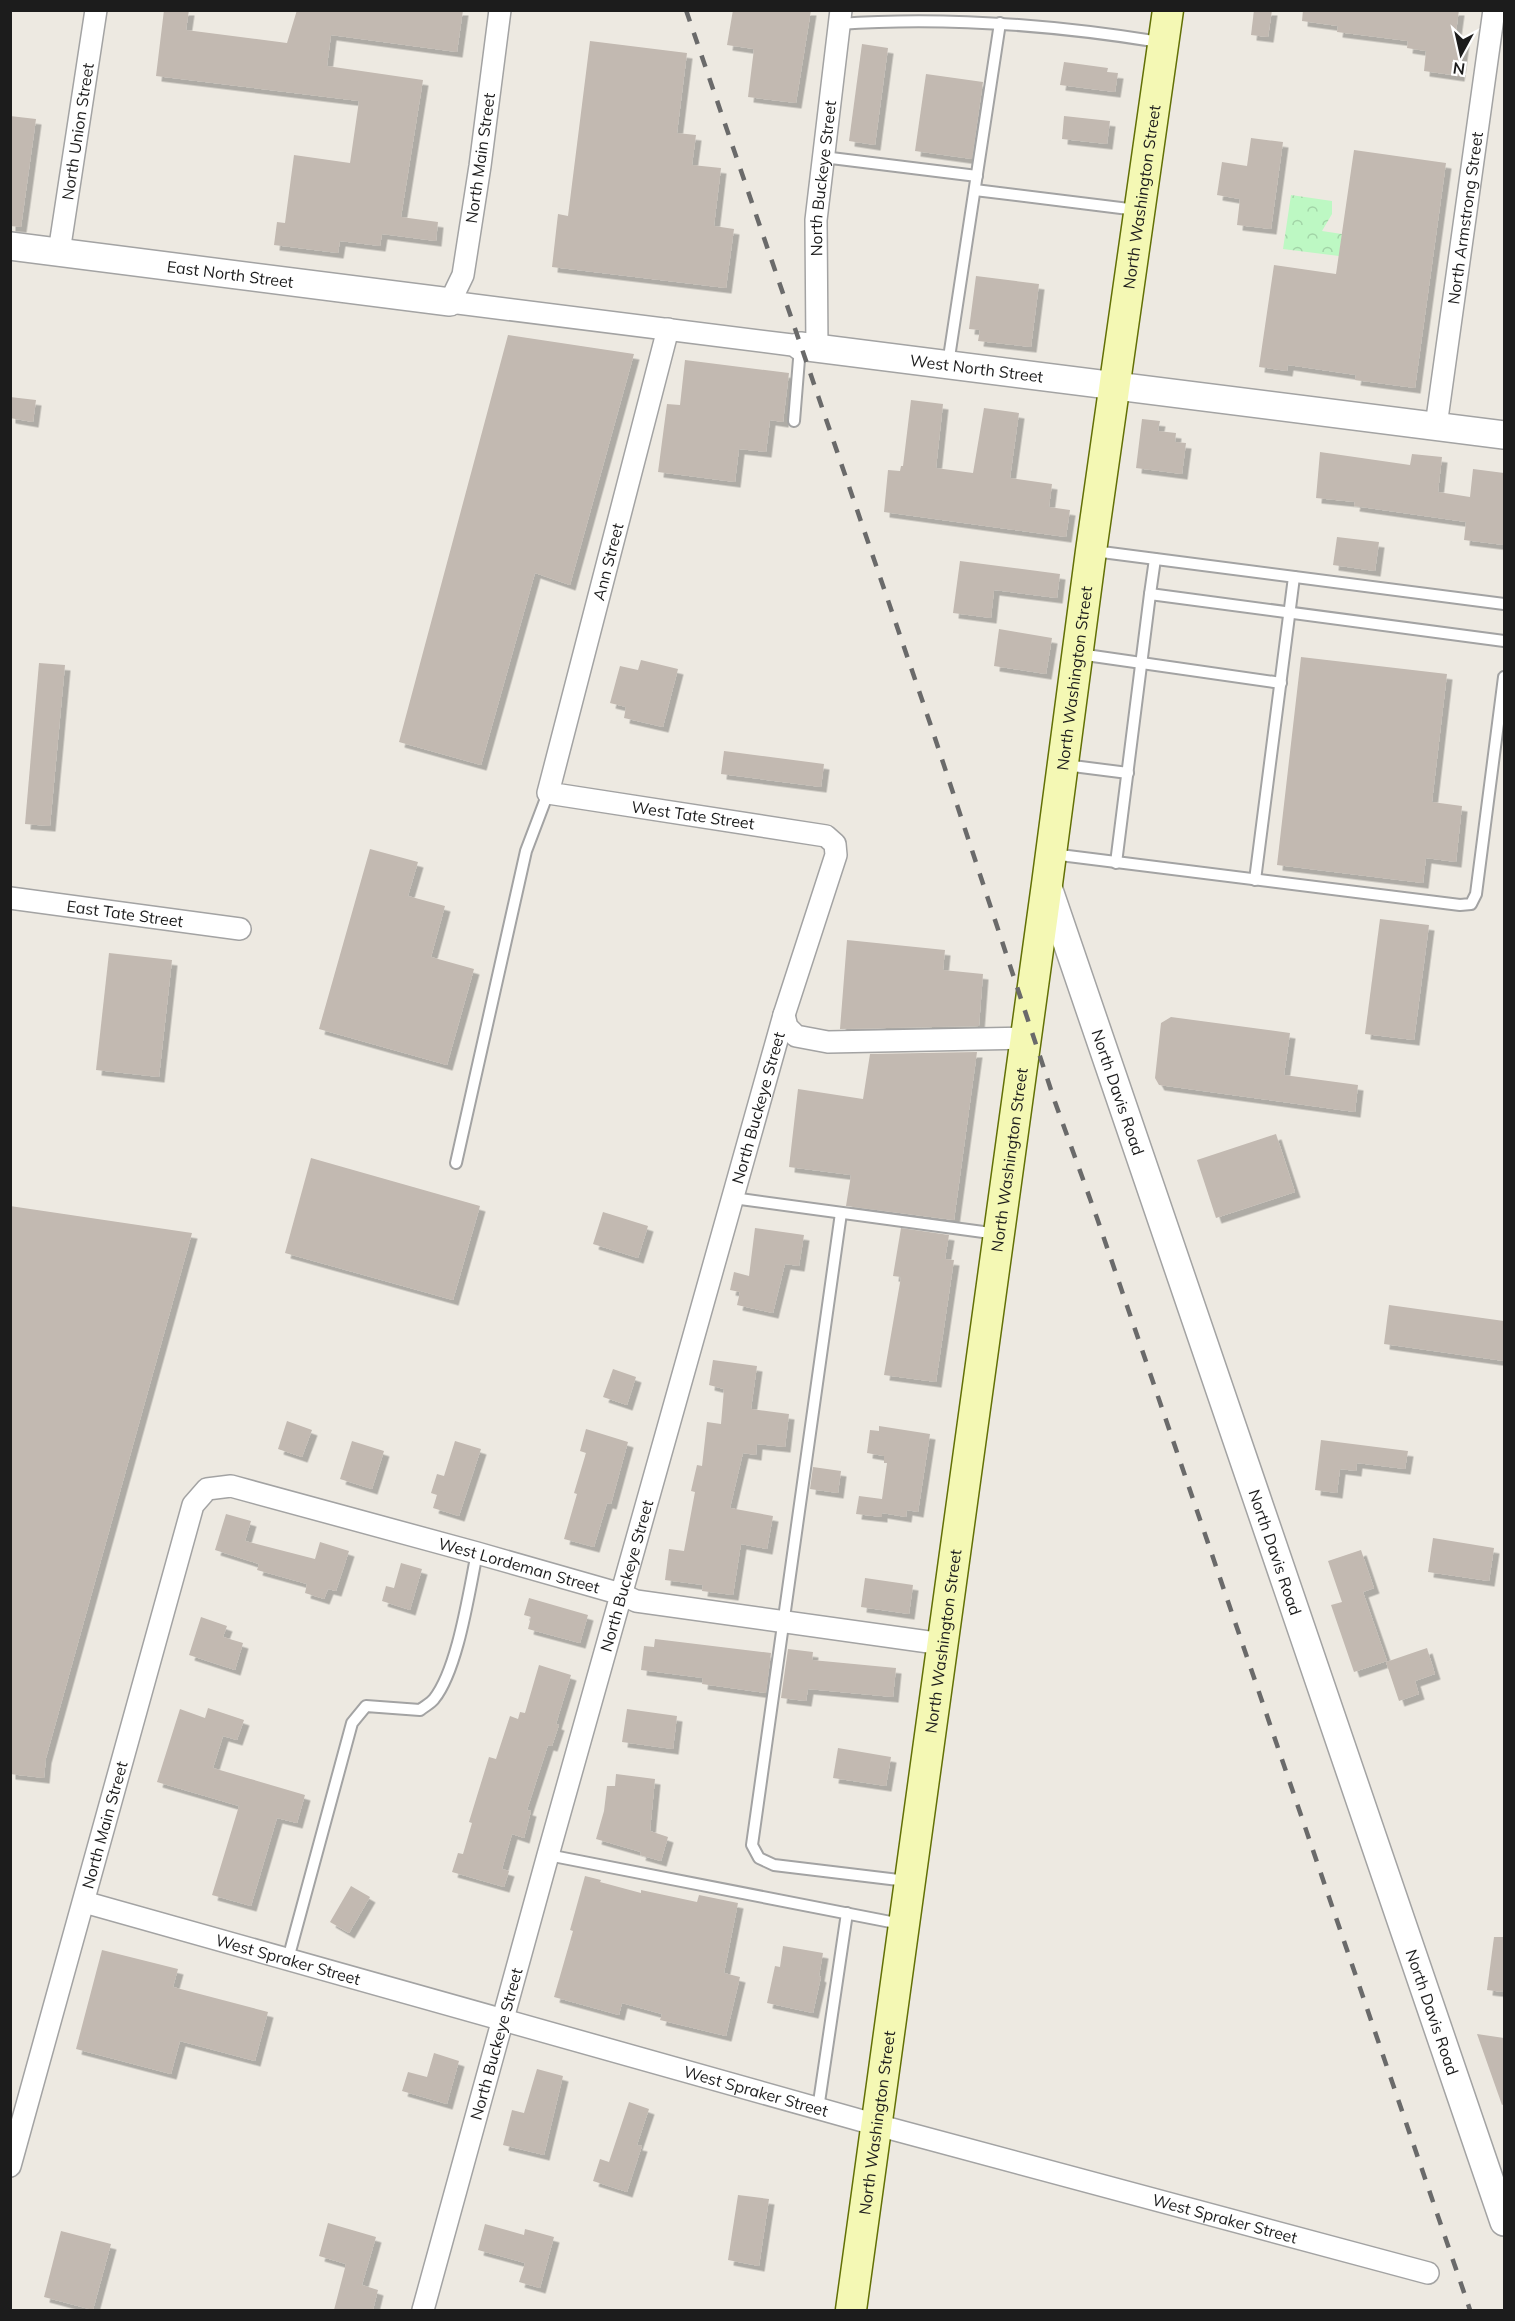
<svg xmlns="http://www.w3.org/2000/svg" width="1515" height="2321" viewBox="0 0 1515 2321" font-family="Mulish,sans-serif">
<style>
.park{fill:url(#park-crowns)}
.building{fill:#c2b9b1;filter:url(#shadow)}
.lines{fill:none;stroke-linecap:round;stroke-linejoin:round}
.service-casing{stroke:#a3a3a3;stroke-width:14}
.minor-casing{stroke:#a3a3a3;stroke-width:24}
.tertiary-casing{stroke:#a3a3a3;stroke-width:30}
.secondary-casing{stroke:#627006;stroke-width:33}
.service{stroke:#fff;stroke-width:10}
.minor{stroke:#fff;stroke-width:21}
.tertiary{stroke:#fff;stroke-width:27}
.secondary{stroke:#f4f8b4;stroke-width:30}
.rail{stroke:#6a6a6a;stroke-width:4.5;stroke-dasharray:12 12;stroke-linecap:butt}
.labels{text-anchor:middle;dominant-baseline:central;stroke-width:6;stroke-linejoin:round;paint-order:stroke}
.street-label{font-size:16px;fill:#1c1c1c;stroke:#fff}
</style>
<defs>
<pattern id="park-crowns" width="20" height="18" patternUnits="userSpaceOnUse" patternTransform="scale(1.5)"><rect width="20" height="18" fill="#bdf8c3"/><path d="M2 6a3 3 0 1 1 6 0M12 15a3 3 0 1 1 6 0" fill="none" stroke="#a2d4a7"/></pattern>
<filter id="shadow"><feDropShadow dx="5.5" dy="5.5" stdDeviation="0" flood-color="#0004"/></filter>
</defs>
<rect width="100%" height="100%" fill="#ede9e1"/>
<polygon class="park" points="1291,195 1332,201 1332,214 1322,231 1342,234 1339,256 1283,249"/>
<g class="building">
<polygon points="164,10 189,10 186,30 287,43 297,10 463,10 457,52 331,35 327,66 423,80 401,217 438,222 436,241 382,234 380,246 340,241 338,253 274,245 277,222 285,223 294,155 350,163 359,101 156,76"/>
<polygon points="733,10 811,10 796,103 748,97 754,49 727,45"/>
<polygon points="1254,10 1272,10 1268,37 1251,35"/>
<polygon points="1303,10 1459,10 1455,39 1464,40 1459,76 1424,71 1426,51 1407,48 1408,41 1337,32 1338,26 1302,21"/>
<polygon points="590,41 687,53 677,133 696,135 692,165 721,168 714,226 734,229 726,288 552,267 558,214 568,216"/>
<polygon points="862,44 888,48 875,145 849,141"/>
<polygon points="1064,62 1108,68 1107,72 1118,73 1115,92 1060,85"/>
<polygon points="926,74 983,82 972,159 915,151"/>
<polygon points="10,116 36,119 21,227 10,226"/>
<polygon points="1064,116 1110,121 1107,144 1062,139"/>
<polygon points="1251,138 1283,142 1271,229 1237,225 1240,199 1217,195 1222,162 1247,166"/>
<polygon points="1354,150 1446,163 1415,388 1355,380 1356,375 1288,365 1287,371 1259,367 1274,265 1336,274"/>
<polygon points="976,276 1039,284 1031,347 978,341 980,330 969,329"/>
<polygon points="508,335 634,354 570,585 535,573 481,765 399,742"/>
<polygon points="685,360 789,373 783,422 770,420 766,452 739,449 735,482 658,472 667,404 680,405"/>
<polygon points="10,397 36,400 33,422 10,418"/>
<polygon points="911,400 943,404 936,468 973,473 984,408 1019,413 1010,478 1052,484 1049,507 1070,510 1066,537 884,512 888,470 900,471 901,466 903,466"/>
<polygon points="1142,419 1160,421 1158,431 1176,433 1175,442 1186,443 1182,474 1136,468"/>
<polygon points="1320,452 1410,465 1412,454 1442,457 1438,492 1470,497 1473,469 1504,473 1504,545 1464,540 1466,522 1354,506 1355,502 1316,498"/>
<polygon points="1337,537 1379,542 1375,571 1333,565"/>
<polygon points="960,561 1060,574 1057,598 994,590 991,618 953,613"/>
<polygon points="999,629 1052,638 1046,674 994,666"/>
<polygon points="1301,657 1447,674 1432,802 1462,806 1456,862 1426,858 1423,883 1277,865"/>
<polygon points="641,660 678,669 663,727 624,718 626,707 610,703 620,666 638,670"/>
<polygon points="39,663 65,665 50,826 25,824"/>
<polygon points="724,751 824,764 821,787 721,774"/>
<polygon points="370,849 418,862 408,896 445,906 431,957 474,969 447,1065 319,1029"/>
<polygon points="1380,919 1429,925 1414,1040 1365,1034"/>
<polygon points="847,940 945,950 943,970 983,974 979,1026 840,1029"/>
<polygon points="109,953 172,960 159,1077 96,1070"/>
<polygon points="1171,1017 1290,1033 1284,1075 1358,1085 1355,1112 1159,1085 1155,1078 1161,1023"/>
<polygon points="977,1052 954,1220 846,1206 851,1175 789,1167 798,1089 863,1099 870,1054"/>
<polygon points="1276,1134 1295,1192 1216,1218 1197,1160"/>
<polygon points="311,1158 480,1206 453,1300 285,1253"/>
<polygon points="10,1206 192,1233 46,1758 44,1778 10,1774"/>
<polygon points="603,1212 648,1226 638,1258 593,1244"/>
<polygon points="755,1228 804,1235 799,1266 785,1264 773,1313 737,1305 740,1292 730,1290 734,1272 749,1276"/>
<polygon points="901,1228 949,1235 945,1259 954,1260 936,1382 884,1375 901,1277 893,1276"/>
<polygon points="1389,1305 1504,1321 1504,1361 1384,1344"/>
<polygon points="713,1360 757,1366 751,1409 789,1414 785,1447 757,1444 756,1455 743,1453 730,1508 773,1516 767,1549 741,1544 733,1595 702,1591 703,1585 665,1580 669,1549 684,1551 695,1492 691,1491 697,1465 702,1466 707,1422 721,1424 724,1389 709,1385"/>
<polygon points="613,1369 636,1377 627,1405 603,1397"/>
<polygon points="287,1421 312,1430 302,1457 278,1449"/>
<polygon points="879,1426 930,1434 918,1512 907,1510 906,1517 882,1513 882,1517 856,1514 859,1496 882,1499 887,1463 884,1463 884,1456 867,1453 870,1430 879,1431"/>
<polygon points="586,1429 628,1442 611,1504 607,1503 594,1547 564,1539 577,1494 574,1493 586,1453 580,1451"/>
<polygon points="1321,1440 1408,1451 1405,1469 1357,1463 1356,1471 1340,1469 1337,1493 1315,1490"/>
<polygon points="352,1441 384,1451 372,1489 340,1479"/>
<polygon points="455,1441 481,1449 459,1516 433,1508 437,1495 431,1493 437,1474 444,1476"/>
<polygon points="813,1467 841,1471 838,1493 810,1489"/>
<polygon points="226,1514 251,1521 245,1541 315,1559 320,1542 349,1551 336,1591 328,1589 324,1599 305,1593 307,1584 257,1570 259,1564 215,1550"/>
<polygon points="1433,1538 1494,1548 1489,1581 1428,1572"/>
<polygon points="1361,1550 1374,1588 1363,1592 1387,1661 1354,1672 1331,1605 1342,1602 1328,1561"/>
<polygon points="401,1563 422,1569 410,1610 382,1601 386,1586 394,1588"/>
<polygon points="865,1578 913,1585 909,1614 861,1607"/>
<polygon points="529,1598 588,1615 580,1643 528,1629 531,1617 524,1615"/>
<polygon points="201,1617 227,1626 223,1637 243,1643 235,1670 189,1655"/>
<polygon points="655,1639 771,1653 766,1693 702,1684 703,1678 641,1670 644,1646 654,1647"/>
<polygon points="1427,1648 1435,1674 1415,1681 1419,1694 1399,1701 1386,1662"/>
<polygon points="788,1649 813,1652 812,1660 896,1668 893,1697 808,1689 806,1701 781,1698"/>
<polygon points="539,1665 571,1675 556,1724 559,1725 552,1746 548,1745 527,1810 531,1811 524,1838 512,1834 502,1869 509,1871 504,1887 452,1872 458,1853 463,1854 472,1823 469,1822 489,1757 496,1759 510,1716 518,1719 520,1712 525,1713"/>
<polygon points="208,1708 244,1720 237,1740 223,1736 213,1768 305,1795 297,1823 277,1818 251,1906 212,1895 239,1806 157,1782 180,1709 205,1718"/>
<polygon points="627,1709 677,1716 673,1749 622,1742"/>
<polygon points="838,1748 891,1757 886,1786 833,1778"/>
<polygon points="616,1774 655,1779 650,1831 668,1837 661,1861 640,1855 641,1852 596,1839 604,1811 607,1786 615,1786"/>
<polygon points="585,1876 601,1880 600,1882 641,1893 641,1890 697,1902 699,1895 738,1903 724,1973 740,1977 726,2036 660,2020 662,2014 622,2003 619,2015 554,1997 573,1931 570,1930"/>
<polygon points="351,1886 370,1897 349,1933 330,1922"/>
<polygon points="1494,1937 1504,1937 1504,1992 1487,1990"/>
<polygon points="783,1946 823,1953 819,1976 821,1977 813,2013 767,2003 775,1966 780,1967"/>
<polygon points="102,1950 178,1969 173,1987 268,2012 255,2061 180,2041 171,2074 76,2049"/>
<polygon points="1477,2034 1504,2038 1504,2104 1502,2105"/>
<polygon points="434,2053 459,2061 447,2104 402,2091 408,2072 427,2077"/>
<polygon points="537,2069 563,2076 544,2155 503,2145 512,2110 524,2113"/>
<polygon points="629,2102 649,2109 637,2145 642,2146 627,2192 593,2181 600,2159 609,2162"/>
<polygon points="738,2195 769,2199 759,2266 728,2260"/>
<polygon points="328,2223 376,2237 362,2285 378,2290 373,2310 334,2310 346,2264 319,2256"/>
<polygon points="485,2224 524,2235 525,2229 554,2237 540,2288 519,2282 525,2263 478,2250"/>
<polygon points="61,2231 111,2244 93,2310 44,2297"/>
</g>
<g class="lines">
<defs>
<g id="service">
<path d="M839,24C947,16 1054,25 1160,42"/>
<polyline points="823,157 977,176"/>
<polyline points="975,190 1137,210"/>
<polyline points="948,364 1000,23"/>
<polyline points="794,421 800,347"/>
<polyline points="1094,551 1504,604"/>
<polyline points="1150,594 1155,559"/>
<polyline points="1079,654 1281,683"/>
<polyline points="1065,765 1128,773"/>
<polyline points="1052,854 1460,905 1471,904 1476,894 1504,677"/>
<polyline points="1116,863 1150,594 1504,641"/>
<polyline points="1255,880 1294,577"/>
<polyline points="456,1163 526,851 548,793"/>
<polyline points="733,1198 998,1234"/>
<polyline points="841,1213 752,1845 759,1858 774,1865 907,1881"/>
<polyline points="548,1855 901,1924"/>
<path d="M288,1959L352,1723L366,1706L420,1710C425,1706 431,1703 434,1699C458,1669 469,1591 477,1553"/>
<polyline points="818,2109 847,1913"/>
</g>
<g id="minor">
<polyline points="500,10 480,166 463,275 450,302 800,346"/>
<path id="s1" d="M59,252L96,10"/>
<path id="s2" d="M817,348L816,220L841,10"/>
<path id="s3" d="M1436,426L1494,10"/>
<path id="s4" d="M10,898L240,929"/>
<polyline points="784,1015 787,1027 796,1036 828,1042 1026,1038"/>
<path id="s5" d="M84,1902L877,2125L1428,2273"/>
<path id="s6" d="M10,2166L193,1505L207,1489L231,1486L477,1553L621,1594L636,1601L943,1644"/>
<path id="s7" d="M423,2310L548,1855L784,1015L836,855L835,844L826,836L548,793L668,329"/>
</g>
<g id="tertiary">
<path id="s8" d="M10,246L450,302"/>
<path id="s9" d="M800,346L1504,435"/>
<path id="s10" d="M1047,884L1504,2222"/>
</g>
<g id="secondary">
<path id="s11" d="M851,2310L1047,884L1091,551L1168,10"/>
</g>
</defs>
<use href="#service" class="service-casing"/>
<use href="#minor" class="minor-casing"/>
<use href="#tertiary" class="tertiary-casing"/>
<use href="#secondary" class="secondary-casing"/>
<use href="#service" class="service"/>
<use href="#minor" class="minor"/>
<use href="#tertiary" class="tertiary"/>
<use href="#secondary" class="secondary"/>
<polyline class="rail" points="686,10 931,726 1055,1102 1097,1218 1470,2310"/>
</g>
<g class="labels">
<g class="street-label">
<text stroke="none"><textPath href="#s1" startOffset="122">North Union Street</textPath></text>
<text transform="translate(480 158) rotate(-82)">North Main Street</text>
<text stroke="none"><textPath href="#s2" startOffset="170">North Buckeye Street</textPath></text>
<text stroke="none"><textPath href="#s11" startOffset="2133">North Washington Street</textPath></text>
<text stroke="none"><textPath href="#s3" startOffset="210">North Armstrong Street</textPath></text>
<text stroke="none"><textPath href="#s8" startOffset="222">East North Street</textPath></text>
<text stroke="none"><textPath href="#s9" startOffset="178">West North Street</textPath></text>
<text stroke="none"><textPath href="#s7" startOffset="2056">Ann Street</textPath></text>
<text stroke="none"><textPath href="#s11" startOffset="1647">North Washington Street</textPath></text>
<text transform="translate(693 815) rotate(8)">West Tate Street</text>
<text stroke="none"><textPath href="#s4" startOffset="116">East Tate Street</textPath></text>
<text stroke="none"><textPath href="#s10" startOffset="220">North Davis Road</textPath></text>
<text stroke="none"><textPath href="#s7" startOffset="1248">North Buckeye Street</textPath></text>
<text stroke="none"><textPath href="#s11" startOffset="1161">North Washington Street</textPath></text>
<text stroke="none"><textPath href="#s10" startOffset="706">North Davis Road</textPath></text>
<text stroke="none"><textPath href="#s6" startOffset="1030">West Lordeman Street</textPath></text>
<text stroke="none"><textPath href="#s7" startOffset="762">North Buckeye Street</textPath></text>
<text stroke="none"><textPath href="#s11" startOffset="675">North Washington Street</textPath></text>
<text stroke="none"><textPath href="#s6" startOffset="354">North Main Street</textPath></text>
<text stroke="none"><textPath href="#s5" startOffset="212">West Spraker Street</textPath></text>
<text stroke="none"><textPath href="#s10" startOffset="1192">North Davis Road</textPath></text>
<text stroke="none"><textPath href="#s7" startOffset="276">North Buckeye Street</textPath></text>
<text stroke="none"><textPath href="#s5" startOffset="698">West Spraker Street</textPath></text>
<text stroke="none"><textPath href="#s11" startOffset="189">North Washington Street</textPath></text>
<text stroke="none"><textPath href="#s5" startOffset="1184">West Spraker Street</textPath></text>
</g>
</g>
<rect width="1515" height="2321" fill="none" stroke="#1c1c1c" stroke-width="24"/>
<g transform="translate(1461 54) rotate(188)" stroke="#ffffff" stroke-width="4.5" paint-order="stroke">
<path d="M0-4.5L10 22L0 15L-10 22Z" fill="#1c1c1c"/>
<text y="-9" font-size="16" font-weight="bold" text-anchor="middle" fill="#1c1c1c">N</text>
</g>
</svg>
